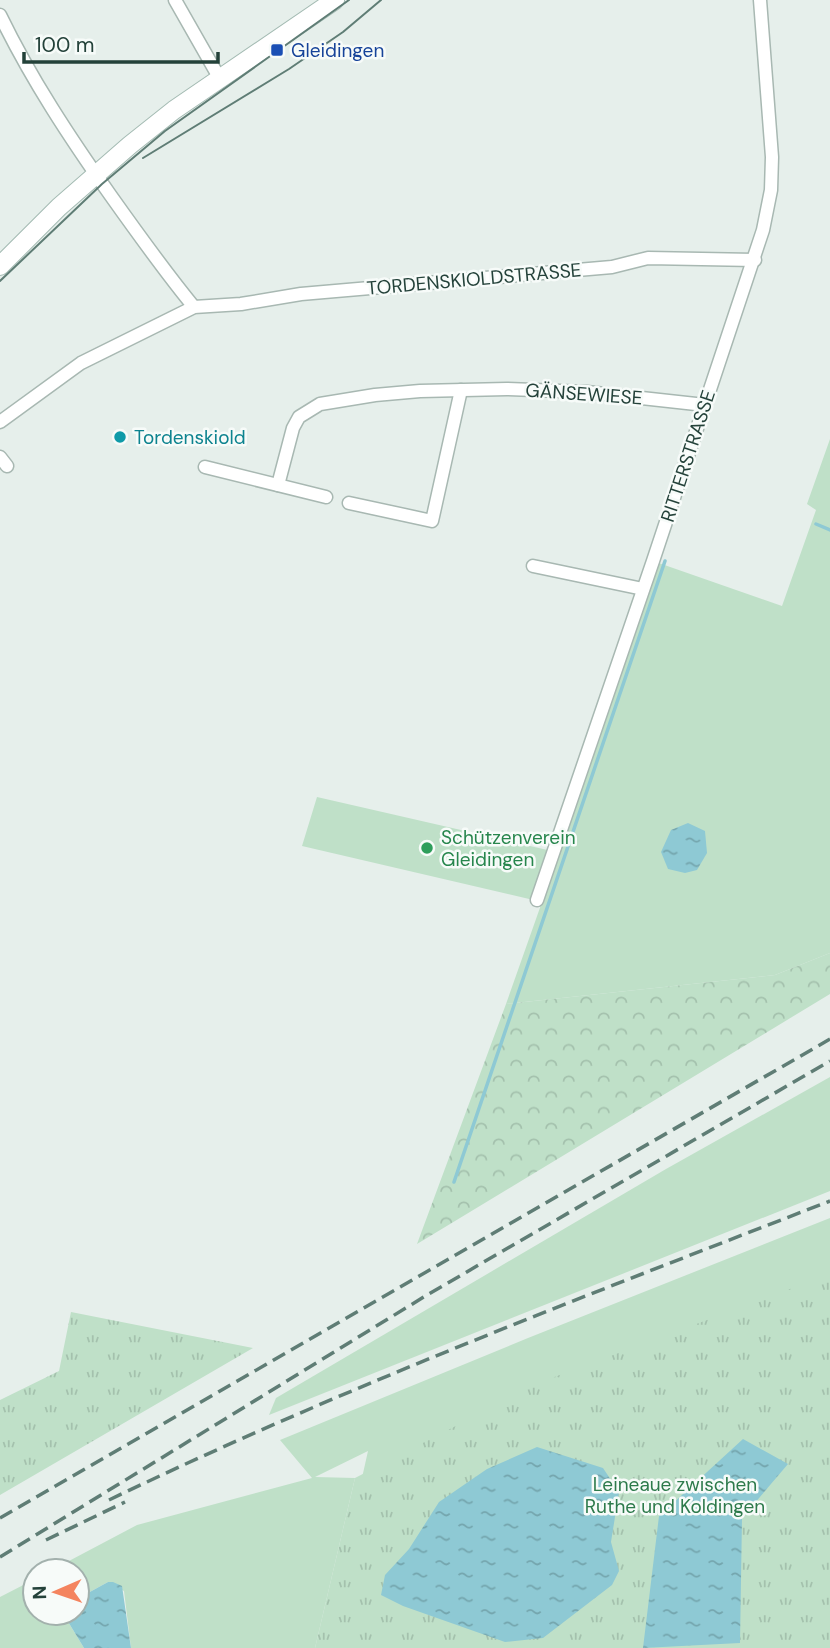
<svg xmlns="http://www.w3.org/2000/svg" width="830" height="1648" viewBox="0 0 830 1648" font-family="'DM Sans',sans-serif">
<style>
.grass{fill:#bfe0c8}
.forest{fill:url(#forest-crowns)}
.park{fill:url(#park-tufts)}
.water{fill:url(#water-ripples)}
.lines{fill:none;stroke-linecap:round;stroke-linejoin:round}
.stream{stroke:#8ec9d4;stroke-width:3.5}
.street-casing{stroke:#a8b8b2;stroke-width:15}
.secondary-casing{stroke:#a4bbb3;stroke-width:20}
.street{stroke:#fff;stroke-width:12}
.secondary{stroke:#fff;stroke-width:18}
.tram{stroke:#5f7d75;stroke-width:2}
.rail{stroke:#5f7d75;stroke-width:3.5;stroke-dasharray:14 7;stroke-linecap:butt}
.transit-dot{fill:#1a4fb4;stroke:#f7fbf9;stroke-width:2.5}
.culture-dot{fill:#0f9aa8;stroke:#f7fbf9;stroke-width:2.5}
.leisure-dot{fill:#2e9e5b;stroke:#f7fbf9;stroke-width:2.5}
.labels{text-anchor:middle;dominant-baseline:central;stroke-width:5;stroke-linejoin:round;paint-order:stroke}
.transit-label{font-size:19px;fill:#164399;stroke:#f7fbf9;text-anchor:start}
.street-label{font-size:19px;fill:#24423a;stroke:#f7fbf9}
.culture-label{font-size:19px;fill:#0d838f;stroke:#f7fbf9;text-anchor:start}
.leisure-label{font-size:19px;fill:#27864d;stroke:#f7fbf9;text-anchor:start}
.park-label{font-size:19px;fill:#2d7a4b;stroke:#f7fbf9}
</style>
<defs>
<pattern id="forest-crowns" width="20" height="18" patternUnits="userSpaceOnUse" patternTransform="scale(1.75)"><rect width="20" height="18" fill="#bfe0c8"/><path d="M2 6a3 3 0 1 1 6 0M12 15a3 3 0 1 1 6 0" fill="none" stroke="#a4c1ad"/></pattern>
<pattern id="park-tufts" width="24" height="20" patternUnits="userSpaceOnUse" patternTransform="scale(1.75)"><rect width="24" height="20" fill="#bfe0c8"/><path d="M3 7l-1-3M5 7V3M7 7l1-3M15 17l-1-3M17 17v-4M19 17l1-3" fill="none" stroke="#a4c1ad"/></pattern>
<pattern id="water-ripples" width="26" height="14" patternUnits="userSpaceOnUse" patternTransform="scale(1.75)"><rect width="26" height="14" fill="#8ec9d4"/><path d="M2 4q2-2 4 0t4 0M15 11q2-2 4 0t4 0" fill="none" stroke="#74a5ad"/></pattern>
</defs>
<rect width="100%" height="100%" fill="#e6efeb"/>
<g class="grass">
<polygon points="830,439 830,953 775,975 506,1004 542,902 302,846 317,797 552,851 653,561 782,606 816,510 807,504"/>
<polygon points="830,1077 830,1191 269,1415 276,1398 666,1169"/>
<polygon points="830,1218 830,1648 324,1648 368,1451 315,1477 355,1478 315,1648 131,1648 124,1591 108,1582 77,1599 77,1571 50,1571 137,1525 312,1478 280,1440 528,1338"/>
<polygon points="35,1579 35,1613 64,1615 84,1648 0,1648 0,1597"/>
</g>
<polygon class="forest" points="830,953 830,994 417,1244 506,1004 775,975"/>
<g class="park">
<polygon points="830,1274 830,1648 315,1648 355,1478 541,1382"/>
<polygon points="71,1312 253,1348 0,1495 0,1400 59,1371"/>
</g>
<g class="water">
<polygon points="688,823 705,831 707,853 697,870 685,873 668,869 661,852 671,830"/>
<polygon points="743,1439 788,1464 742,1518 740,1643 643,1648 659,1516"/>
<polygon points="537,1447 603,1468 619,1492 611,1542 619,1571 612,1585 543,1638 505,1642 403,1606 381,1595 385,1575 409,1549 439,1502 487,1469"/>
<polygon points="108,1582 113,1582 122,1586 131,1648 84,1648 64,1615 59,1613 77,1613 77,1599"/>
</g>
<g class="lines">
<g class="stream">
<polyline points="816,524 830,530"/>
<polyline points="454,1182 665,561"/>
</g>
<defs>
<g id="street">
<polyline points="175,0 220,79"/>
<path d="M0,15C31,79 70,138 111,196C138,234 165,272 194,307"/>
<polyline points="0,422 81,363 194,307 241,304 301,294 612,267 648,258 755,260"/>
<polyline points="0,457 7,466"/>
<polyline points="205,467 326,497"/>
<polyline points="278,485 293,428 299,417 320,404 375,395 420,391 507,389 587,392 705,405"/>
<polyline points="349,503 432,521 461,390"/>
<polyline points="533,566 643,589"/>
<polyline points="537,900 653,561 763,230 771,190 772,157 760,0"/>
</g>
<polyline id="secondary" points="0,266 59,207 130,145 174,110 335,0"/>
</defs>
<use href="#street" class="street-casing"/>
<use href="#secondary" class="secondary-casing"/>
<use href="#street" class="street"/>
<use href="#secondary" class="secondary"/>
<g class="tram">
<polyline points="143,158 289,69 343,32 381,0"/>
<polyline points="0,281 102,184 165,131 349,0"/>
</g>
<g class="rail">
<path d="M109,1500C344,1387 588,1295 830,1201"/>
<polyline points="0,1518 830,1039"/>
<polyline points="46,1540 125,1502"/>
<polyline points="0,1557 427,1295 830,1061"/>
</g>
</g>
<rect class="transit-dot" x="270" y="43" width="14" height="14" rx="3.5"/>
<circle class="culture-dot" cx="120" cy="437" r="7"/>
<circle class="leisure-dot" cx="427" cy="848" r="7"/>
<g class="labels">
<g class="transit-label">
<text x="291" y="50">Gleidingen</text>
</g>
<g class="street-label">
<text transform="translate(474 279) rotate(-5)">TORDENSKIOLDSTRASSE</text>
<text transform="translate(584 394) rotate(4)">GÄNSEWIESE</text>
<text transform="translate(688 456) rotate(-72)">RITTERSTRASSE</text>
</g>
<g class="culture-label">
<text x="134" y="437">Tordenskiold</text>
</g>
<g class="leisure-label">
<text x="441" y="837">Schützenverein<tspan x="441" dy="22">Gleidingen</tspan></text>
</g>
<g class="park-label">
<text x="675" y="1484">Leineaue zwischen<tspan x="675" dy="22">Ruthe und Koldingen</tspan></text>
</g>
</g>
<g transform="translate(56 1592) rotate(268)"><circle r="33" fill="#f7fbf9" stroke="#a3b1ad" stroke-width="2"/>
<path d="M0-5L12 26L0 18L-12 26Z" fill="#f4845f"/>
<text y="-10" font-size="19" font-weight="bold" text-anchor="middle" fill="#24423a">N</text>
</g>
<path d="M24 52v10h194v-10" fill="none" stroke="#24423a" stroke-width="3.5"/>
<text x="35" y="52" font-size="21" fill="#24423a" stroke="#f7fbf9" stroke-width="5" paint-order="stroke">100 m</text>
</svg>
